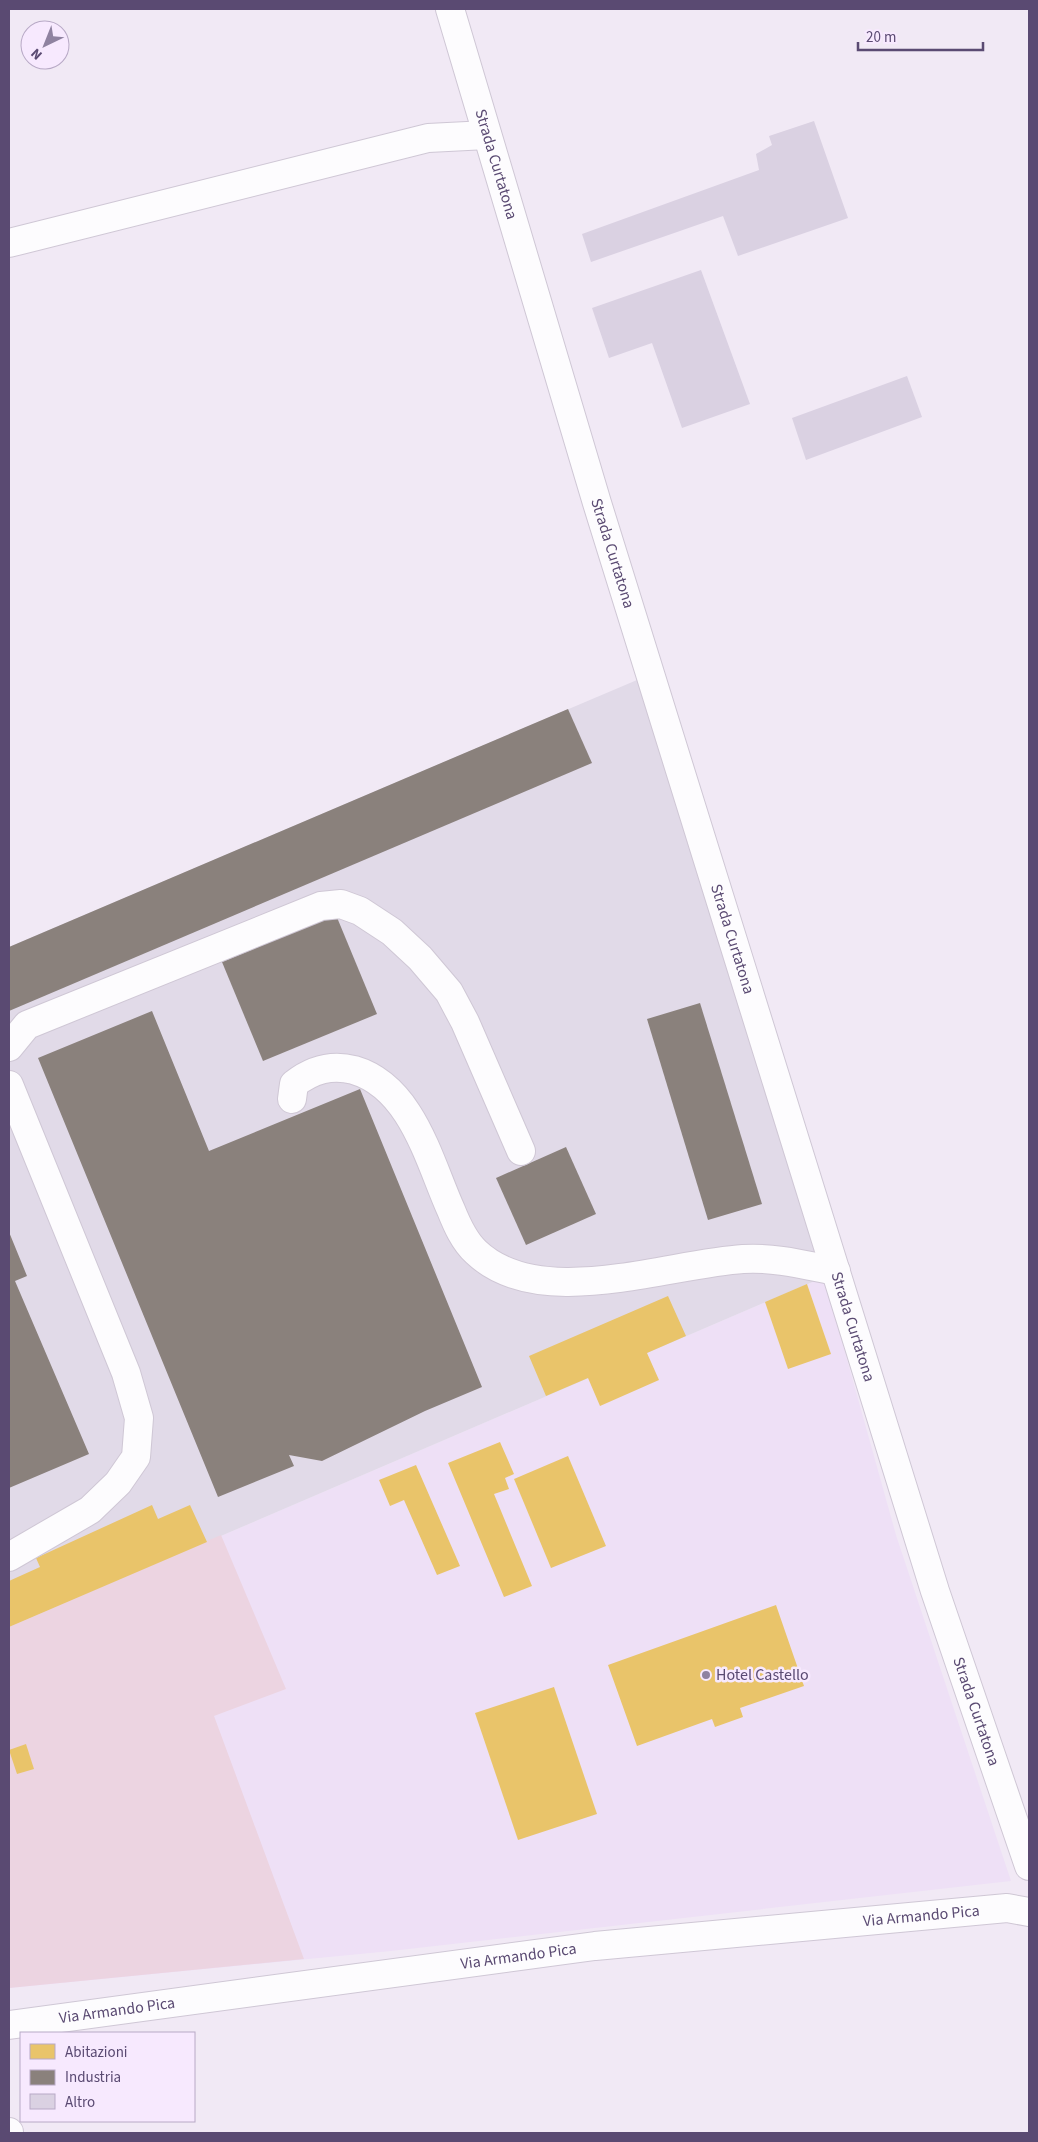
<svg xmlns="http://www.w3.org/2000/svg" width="1038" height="2142" viewBox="0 0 1038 2142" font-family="'Source Sans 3',sans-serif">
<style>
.residential{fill:#eee0f6}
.industrial{fill:#e1dae8}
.green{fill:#ecd4e1}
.homes{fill:#e9c46a}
.industry{fill:#8a817c}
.building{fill:#dad1e2}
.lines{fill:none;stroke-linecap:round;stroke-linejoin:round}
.minor-casing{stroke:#cfc7d5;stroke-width:30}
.minor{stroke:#fdfcfe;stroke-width:28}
.poi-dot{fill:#8f82a0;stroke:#f7e9fe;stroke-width:2}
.labels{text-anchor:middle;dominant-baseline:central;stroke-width:5;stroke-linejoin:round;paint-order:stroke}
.street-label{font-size:16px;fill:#5a4a72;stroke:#f7e9fe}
.poi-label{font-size:16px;fill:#5a4a72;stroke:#f7e9fe;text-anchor:start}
</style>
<rect width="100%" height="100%" fill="#f1e9f5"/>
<polygon class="residential" points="824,1277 896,1535 1011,1881 391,1951 9,1988 9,1627"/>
<polygon class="industrial" points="637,680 824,1277 9,1627 9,947"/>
<polygon class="green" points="221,1535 286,1689 214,1716 304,1959 9,1988 9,1627"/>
<g class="homes">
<polygon points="807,1284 831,1354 788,1369 765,1302"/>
<polygon points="668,1296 686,1336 647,1353 659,1380 600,1406 588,1378 546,1396 529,1356"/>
<polygon points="500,1442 514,1474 505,1478 509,1489 494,1494 532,1586 504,1597 448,1463"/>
<polygon points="568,1456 606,1546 551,1568 514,1479"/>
<polygon points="416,1465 460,1566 437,1575 404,1500 390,1506 379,1480"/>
<polygon points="152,1505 158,1519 190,1505 207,1542 9,1627 9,1581 40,1567 36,1558"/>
<polygon points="776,1605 804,1686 740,1708 743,1717 715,1727 712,1719 637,1746 608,1665"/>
<polygon points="554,1687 597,1814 518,1840 475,1713"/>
<polygon points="26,1744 34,1769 17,1774 9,1750"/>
</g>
<g class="industry">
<polygon points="568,709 592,763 9,1011 9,947"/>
<polygon points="336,915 377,1014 263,1061 222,962"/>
<polygon points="700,1003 762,1204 708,1220 647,1019"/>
<polygon points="152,1011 209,1151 360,1089 482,1387 425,1411 322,1461 289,1455 294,1466 218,1497 38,1058"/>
<polygon points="566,1147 596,1214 526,1245 496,1178"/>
<polygon points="9,1232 27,1276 15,1281 89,1454 9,1488"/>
</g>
<g class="building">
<polygon points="814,121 848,218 738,256 723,216 591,262 582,234 759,170 756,154 772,145 769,136"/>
<polygon points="701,270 750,404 682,428 652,343 609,358 592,308"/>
<polygon points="907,376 922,417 806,460 792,418"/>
</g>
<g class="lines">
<defs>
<g id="minor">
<path id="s1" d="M450,9L597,503L935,1591L1029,1866"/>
<polyline points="9,243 428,138 487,135"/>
<polyline points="9,1047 27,1025 321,906 341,904 360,911 392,932 420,958 449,992 465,1022 521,1151"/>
<polyline points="9,1085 126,1373 139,1418 136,1457 118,1483 90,1510 9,1557"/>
<path d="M292,1099L294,1084C312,1070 331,1064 354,1070C412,1087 429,1161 451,1210C457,1225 464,1241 476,1252C539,1312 666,1264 743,1259C775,1257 805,1265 836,1271"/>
<path id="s2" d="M9,2025L595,1946L1007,1908L1029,1912"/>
<polyline points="9,2132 9,2133"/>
</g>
</defs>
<use href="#minor" class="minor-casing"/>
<use href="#minor" class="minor"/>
</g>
<circle class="poi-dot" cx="706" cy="1675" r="5"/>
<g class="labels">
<g class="street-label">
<text stroke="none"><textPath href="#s1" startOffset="162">Strada Curtatona</textPath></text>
<text stroke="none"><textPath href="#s1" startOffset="568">Strada Curtatona</textPath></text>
<text stroke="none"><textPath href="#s1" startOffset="972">Strada Curtatona</textPath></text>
<text stroke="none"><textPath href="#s1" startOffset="1378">Strada Curtatona</textPath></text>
<text stroke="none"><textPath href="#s1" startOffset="1782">Strada Curtatona</textPath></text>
<text stroke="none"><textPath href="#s2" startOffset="919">Via Armando Pica</textPath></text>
<text stroke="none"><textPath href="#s2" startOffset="514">Via Armando Pica</textPath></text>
<text stroke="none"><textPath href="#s2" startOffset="109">Via Armando Pica</textPath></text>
</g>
<g class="poi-label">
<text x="716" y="1675">Hotel Castello</text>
</g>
</g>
<rect width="1038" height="2142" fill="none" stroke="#5a4a72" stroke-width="20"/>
<rect x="20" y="2032" width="175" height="90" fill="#f7e9fe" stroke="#b8a9c6"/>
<rect x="30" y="2044" width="25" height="15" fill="#e9c46a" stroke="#b8a9c6"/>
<text x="65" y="2057" font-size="15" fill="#5a4a72">Abitazioni</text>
<rect x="30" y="2070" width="25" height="15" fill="#8a817c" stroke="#b8a9c6"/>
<text x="65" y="2082" font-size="15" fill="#5a4a72">Industria</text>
<rect x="30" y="2094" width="25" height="15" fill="#dad1e2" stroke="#b8a9c6"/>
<text x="65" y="2107" font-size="15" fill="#5a4a72">Altro</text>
<g transform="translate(45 45) rotate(223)"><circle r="24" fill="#f7e9fe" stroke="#b8a9c6"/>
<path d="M0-4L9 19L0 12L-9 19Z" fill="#8f82a0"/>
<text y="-8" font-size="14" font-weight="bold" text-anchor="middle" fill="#5a4a72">N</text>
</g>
<path d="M858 42v8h125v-8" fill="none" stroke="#5a4a72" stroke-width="2.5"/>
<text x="866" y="42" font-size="15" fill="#5a4a72" stroke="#f7e9fe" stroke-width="4" paint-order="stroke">20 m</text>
</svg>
